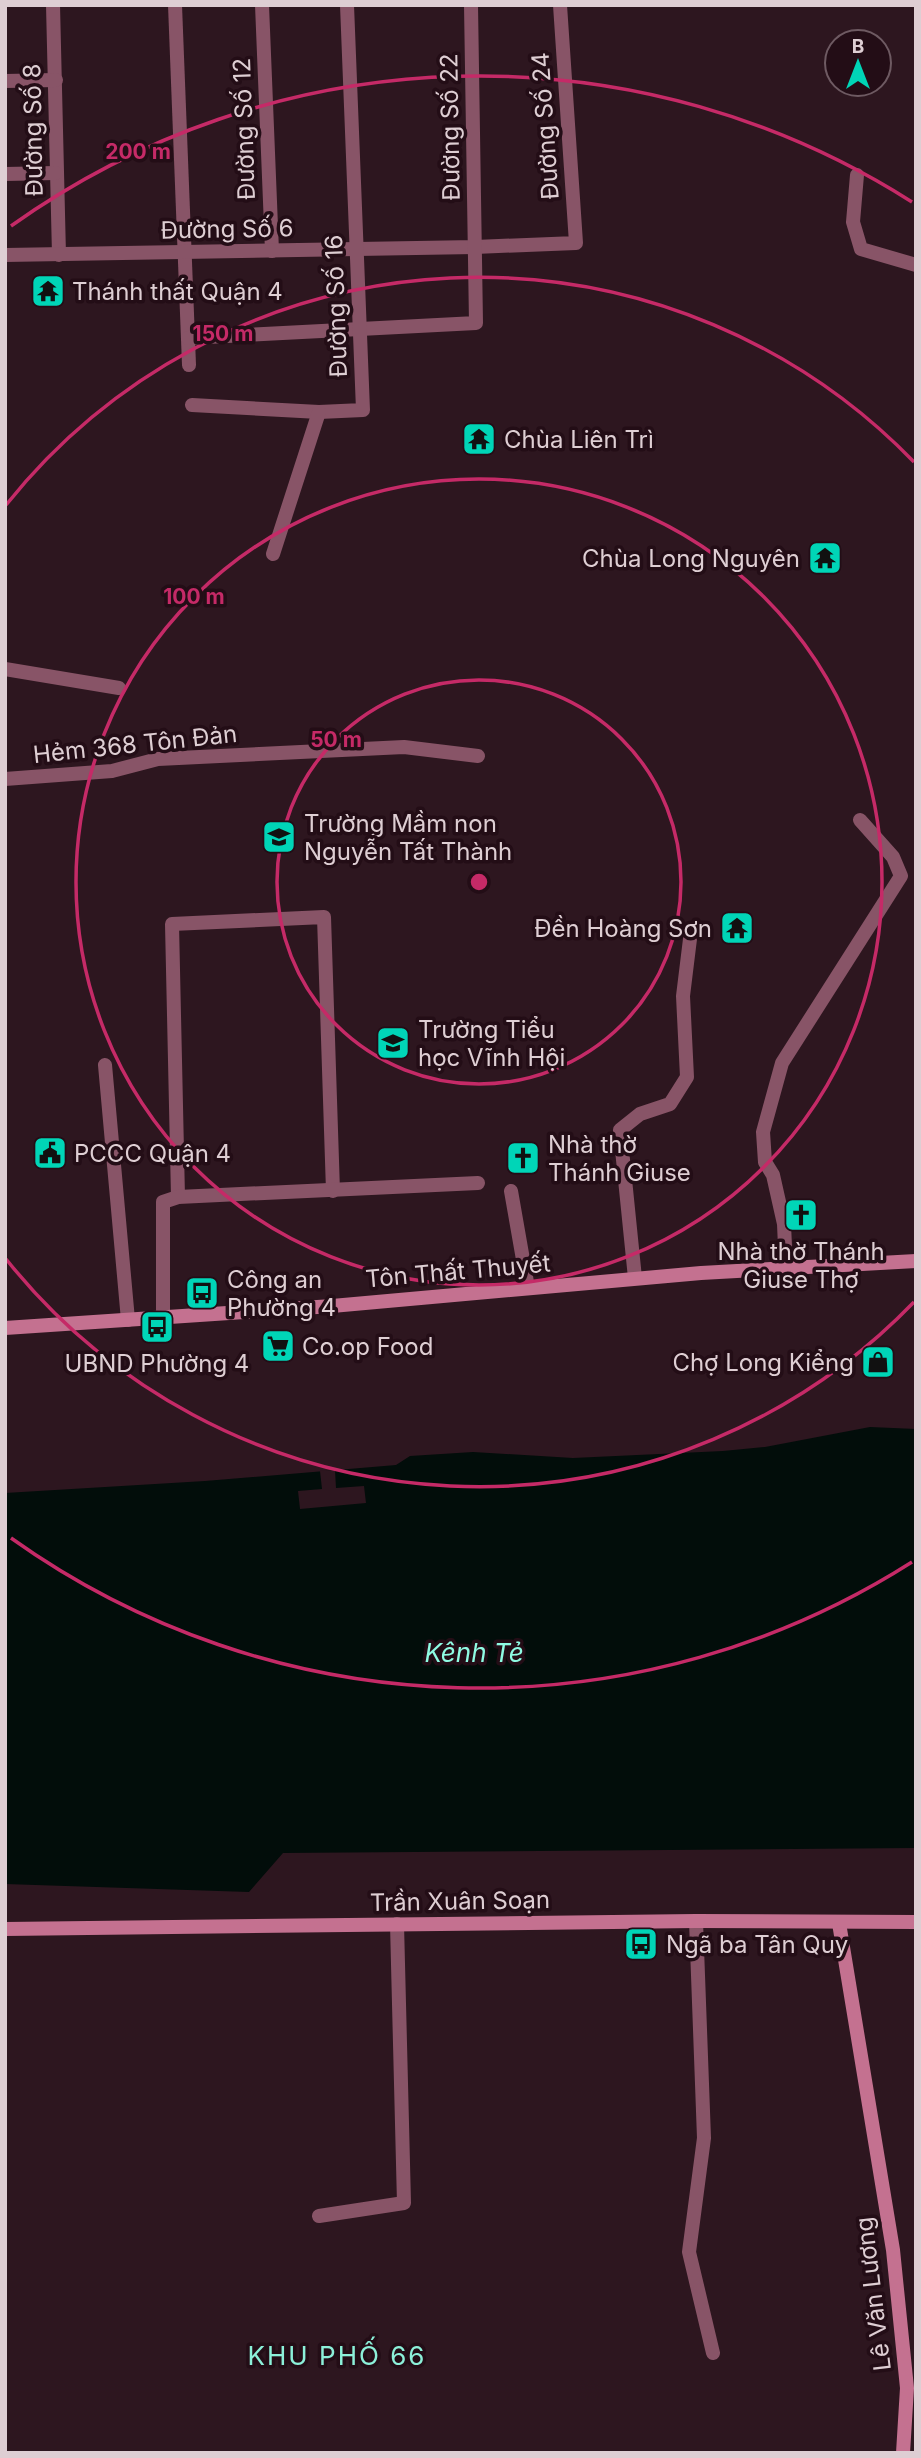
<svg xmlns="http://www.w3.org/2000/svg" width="921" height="2458" viewBox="0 0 921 2458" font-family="Inter,sans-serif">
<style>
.water{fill:#020d0a}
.pier{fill:#2d161f}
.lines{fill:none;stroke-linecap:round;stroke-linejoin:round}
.street{stroke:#885467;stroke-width:14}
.secondary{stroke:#c47190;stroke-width:14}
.ring{fill:none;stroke:#c52a67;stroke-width:3.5}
.labels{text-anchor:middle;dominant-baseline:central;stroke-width:7;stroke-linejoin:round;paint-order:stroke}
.street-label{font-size:24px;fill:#deced3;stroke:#230d16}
.poi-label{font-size:24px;fill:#deced3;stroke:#230d16;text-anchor:start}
.water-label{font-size:26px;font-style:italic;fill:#8ffbe3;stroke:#230d16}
.neighbourhood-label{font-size:26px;letter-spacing:2px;fill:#8cf0d9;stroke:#230d16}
.centre{fill:#c52a67;stroke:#230d16;stroke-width:3.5}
.ring-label{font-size:21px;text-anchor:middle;font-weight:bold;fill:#c52a67;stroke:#230d16;stroke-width:7;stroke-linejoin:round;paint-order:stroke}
</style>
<rect width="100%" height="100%" fill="#2d161f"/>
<polygon class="water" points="870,1427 916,1429 916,1848 283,1853 249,1892 5,1884 5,1493 205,1481 396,1465 410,1456 473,1452 573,1458 723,1451 765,1447"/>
<polygon class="pier" points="335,1470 336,1488 364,1486 366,1503 300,1509 298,1491 322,1489 320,1471"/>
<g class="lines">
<g class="street">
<polyline points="53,5 59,255"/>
<polyline points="175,5 189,365"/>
<polyline points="262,5 272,251"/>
<polyline points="5,81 56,80"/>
<polyline points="5,174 56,173"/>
<polyline points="857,175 853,222 861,249 916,265"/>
<polyline points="5,255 475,247 576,243 560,5"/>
<polyline points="188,338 476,323 471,5"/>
<polyline points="192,405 319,412 363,410 347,5"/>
<polyline points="273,554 319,412"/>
<polyline points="5,669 119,688"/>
<polyline points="5,779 112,771 158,759 404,747 478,756"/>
<polyline points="105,1065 128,1320"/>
<polyline points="511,1191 528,1288"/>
<polyline points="178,1197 172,924 324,917 333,1191"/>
<polyline points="786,1269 784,1224 773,1175 765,1162 763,1132 782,1063 901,876 893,857 860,820"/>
<polyline points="635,1278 620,1130 640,1114 670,1104 687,1077 683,996 690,939"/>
<polyline points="163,1317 163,1202 178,1197 478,1183"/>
<polyline points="696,1921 704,2138 689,2252 713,2353"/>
<polyline points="319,2216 404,2203 397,1924"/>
</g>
<g class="secondary">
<polyline points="5,1328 332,1306 701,1273 916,1261"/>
<polyline points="839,1923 893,2250 907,2388 903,2453"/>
<polyline points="5,1929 696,1921 916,1922"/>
</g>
</g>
<g class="ring">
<circle cx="479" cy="882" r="202"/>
<circle cx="479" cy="882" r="403"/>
<path d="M914 1302A605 605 0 0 1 6 1259M6 505A605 605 0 0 1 914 462"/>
<path d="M912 1562A806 806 0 0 1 11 1538M11 226A806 806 0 0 1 912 202"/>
</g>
<defs>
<symbol id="temple-square" viewBox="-11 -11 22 22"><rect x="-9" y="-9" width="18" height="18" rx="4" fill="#00d5b7" stroke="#230d16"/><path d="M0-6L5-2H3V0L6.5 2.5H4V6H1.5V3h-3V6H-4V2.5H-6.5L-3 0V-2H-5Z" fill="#111"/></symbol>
<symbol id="school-square" viewBox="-11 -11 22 22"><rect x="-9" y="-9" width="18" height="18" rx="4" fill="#00d5b7" stroke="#230d16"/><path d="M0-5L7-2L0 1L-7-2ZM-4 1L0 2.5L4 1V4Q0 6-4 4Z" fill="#111"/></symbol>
<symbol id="civic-square" viewBox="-11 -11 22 22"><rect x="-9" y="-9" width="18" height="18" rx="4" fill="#00d5b7" stroke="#230d16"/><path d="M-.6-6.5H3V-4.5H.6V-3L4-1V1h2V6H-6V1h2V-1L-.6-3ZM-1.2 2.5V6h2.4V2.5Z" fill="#111"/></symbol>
<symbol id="church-square" viewBox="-11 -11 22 22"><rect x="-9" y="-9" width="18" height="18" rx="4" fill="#00d5b7" stroke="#230d16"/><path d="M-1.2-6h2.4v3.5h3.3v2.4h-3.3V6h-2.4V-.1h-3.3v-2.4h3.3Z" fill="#111"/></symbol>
<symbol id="bus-square" viewBox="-11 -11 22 22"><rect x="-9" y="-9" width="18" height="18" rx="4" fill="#00d5b7" stroke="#230d16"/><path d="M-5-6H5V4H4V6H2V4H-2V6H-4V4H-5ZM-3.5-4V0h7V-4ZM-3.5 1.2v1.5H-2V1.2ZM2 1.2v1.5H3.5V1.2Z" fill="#111"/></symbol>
<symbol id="supermarket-square" viewBox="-11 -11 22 22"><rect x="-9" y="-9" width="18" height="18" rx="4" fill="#00d5b7" stroke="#230d16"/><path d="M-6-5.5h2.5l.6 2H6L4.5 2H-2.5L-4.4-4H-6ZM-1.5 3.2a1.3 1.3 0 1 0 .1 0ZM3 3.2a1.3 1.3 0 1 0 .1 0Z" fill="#111"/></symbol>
<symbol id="shop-square" viewBox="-11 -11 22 22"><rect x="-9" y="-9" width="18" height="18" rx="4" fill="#00d5b7" stroke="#230d16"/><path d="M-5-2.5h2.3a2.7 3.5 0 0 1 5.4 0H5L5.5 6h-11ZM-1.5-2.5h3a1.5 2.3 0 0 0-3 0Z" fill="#111"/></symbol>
</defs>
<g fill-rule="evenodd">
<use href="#temple-square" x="29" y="272" width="38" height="38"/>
<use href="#temple-square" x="460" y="420" width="38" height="38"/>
<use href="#temple-square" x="806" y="539" width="38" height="38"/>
<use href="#school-square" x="260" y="818" width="38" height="38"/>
<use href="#temple-square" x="718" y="909" width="38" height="38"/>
<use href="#school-square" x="374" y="1024" width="38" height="38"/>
<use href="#civic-square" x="31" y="1134" width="38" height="38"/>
<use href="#church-square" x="504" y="1139" width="38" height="38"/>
<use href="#church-square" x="782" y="1196" width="38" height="38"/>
<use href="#bus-square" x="183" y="1274" width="38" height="38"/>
<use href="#bus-square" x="138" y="1308" width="38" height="38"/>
<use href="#supermarket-square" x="259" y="1327" width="38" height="38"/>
<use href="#shop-square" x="859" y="1343" width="38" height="38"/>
<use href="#bus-square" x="622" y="1925" width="38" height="38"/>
</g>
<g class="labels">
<g class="street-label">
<text transform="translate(545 126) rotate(-94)">Đường Số 24</text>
<text transform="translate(450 127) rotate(-91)">Đường Số 22</text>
<text transform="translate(244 129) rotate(-92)">Đường Số 12</text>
<text transform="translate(33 130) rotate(-91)">Đường Số 8</text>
<text transform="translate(227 229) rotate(-1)">Đường Số 6</text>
<text transform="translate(336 306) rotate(-92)">Đường Số 16</text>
<text transform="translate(135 744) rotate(-6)">Hẻm 368 Tôn Đản</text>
<text transform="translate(458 1271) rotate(-5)">Tôn Thất Thuyết</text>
<text transform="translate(460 1901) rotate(-1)">Trần Xuân Soạn</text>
<text transform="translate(873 2294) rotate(-97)">Lê Văn Lương</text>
</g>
<g class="poi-label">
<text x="72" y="291">Thánh thất Quận 4</text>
<text x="504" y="439">Chùa Liên Trì</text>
<text x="800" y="558" text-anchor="end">Chùa Long Nguyên</text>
<text x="304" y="823">Trường Mầm non<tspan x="304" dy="28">Nguyễn Tất Thành</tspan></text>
<text x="712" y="928" text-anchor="end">Đền Hoàng Sơn</text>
<text x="418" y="1029">Trường Tiểu<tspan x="418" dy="28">học Vĩnh Hội</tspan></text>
<text x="548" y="1144">Nhà thờ<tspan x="548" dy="28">Thánh Giuse</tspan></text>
<text x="74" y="1153">PCCC Quận 4</text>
<text x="801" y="1251" text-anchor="middle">Nhà thờ Thánh<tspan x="801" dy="28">Giuse Thợ</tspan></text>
<text x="227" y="1279">Công an<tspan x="227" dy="28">Phường 4</tspan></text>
<text x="302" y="1346">Co.op Food</text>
<text x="854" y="1362" text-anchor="end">Chợ Long Kiểng</text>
<text x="157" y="1363" text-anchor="middle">UBND Phường 4</text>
<text x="666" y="1944">Ngã ba Tân Quy</text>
</g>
<g class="water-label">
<text x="474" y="1652">Kênh Tẻ</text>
</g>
<g class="neighbourhood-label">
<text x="337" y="2355">KHU PHỐ 66</text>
</g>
</g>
<circle cx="479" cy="882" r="10" class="centre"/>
<g class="ring-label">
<text x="138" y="159">200 m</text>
<text x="223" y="341">150 m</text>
<text x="194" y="604">100 m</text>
<text x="336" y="747">50 m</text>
</g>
<rect width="921" height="2458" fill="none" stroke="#deced3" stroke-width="14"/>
<g transform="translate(858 63)"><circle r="33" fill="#230d16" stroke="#6e5a62" stroke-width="2"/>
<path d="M0-5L12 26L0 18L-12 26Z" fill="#00d5b7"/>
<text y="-10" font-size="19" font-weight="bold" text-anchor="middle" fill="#deced3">B</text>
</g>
</svg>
